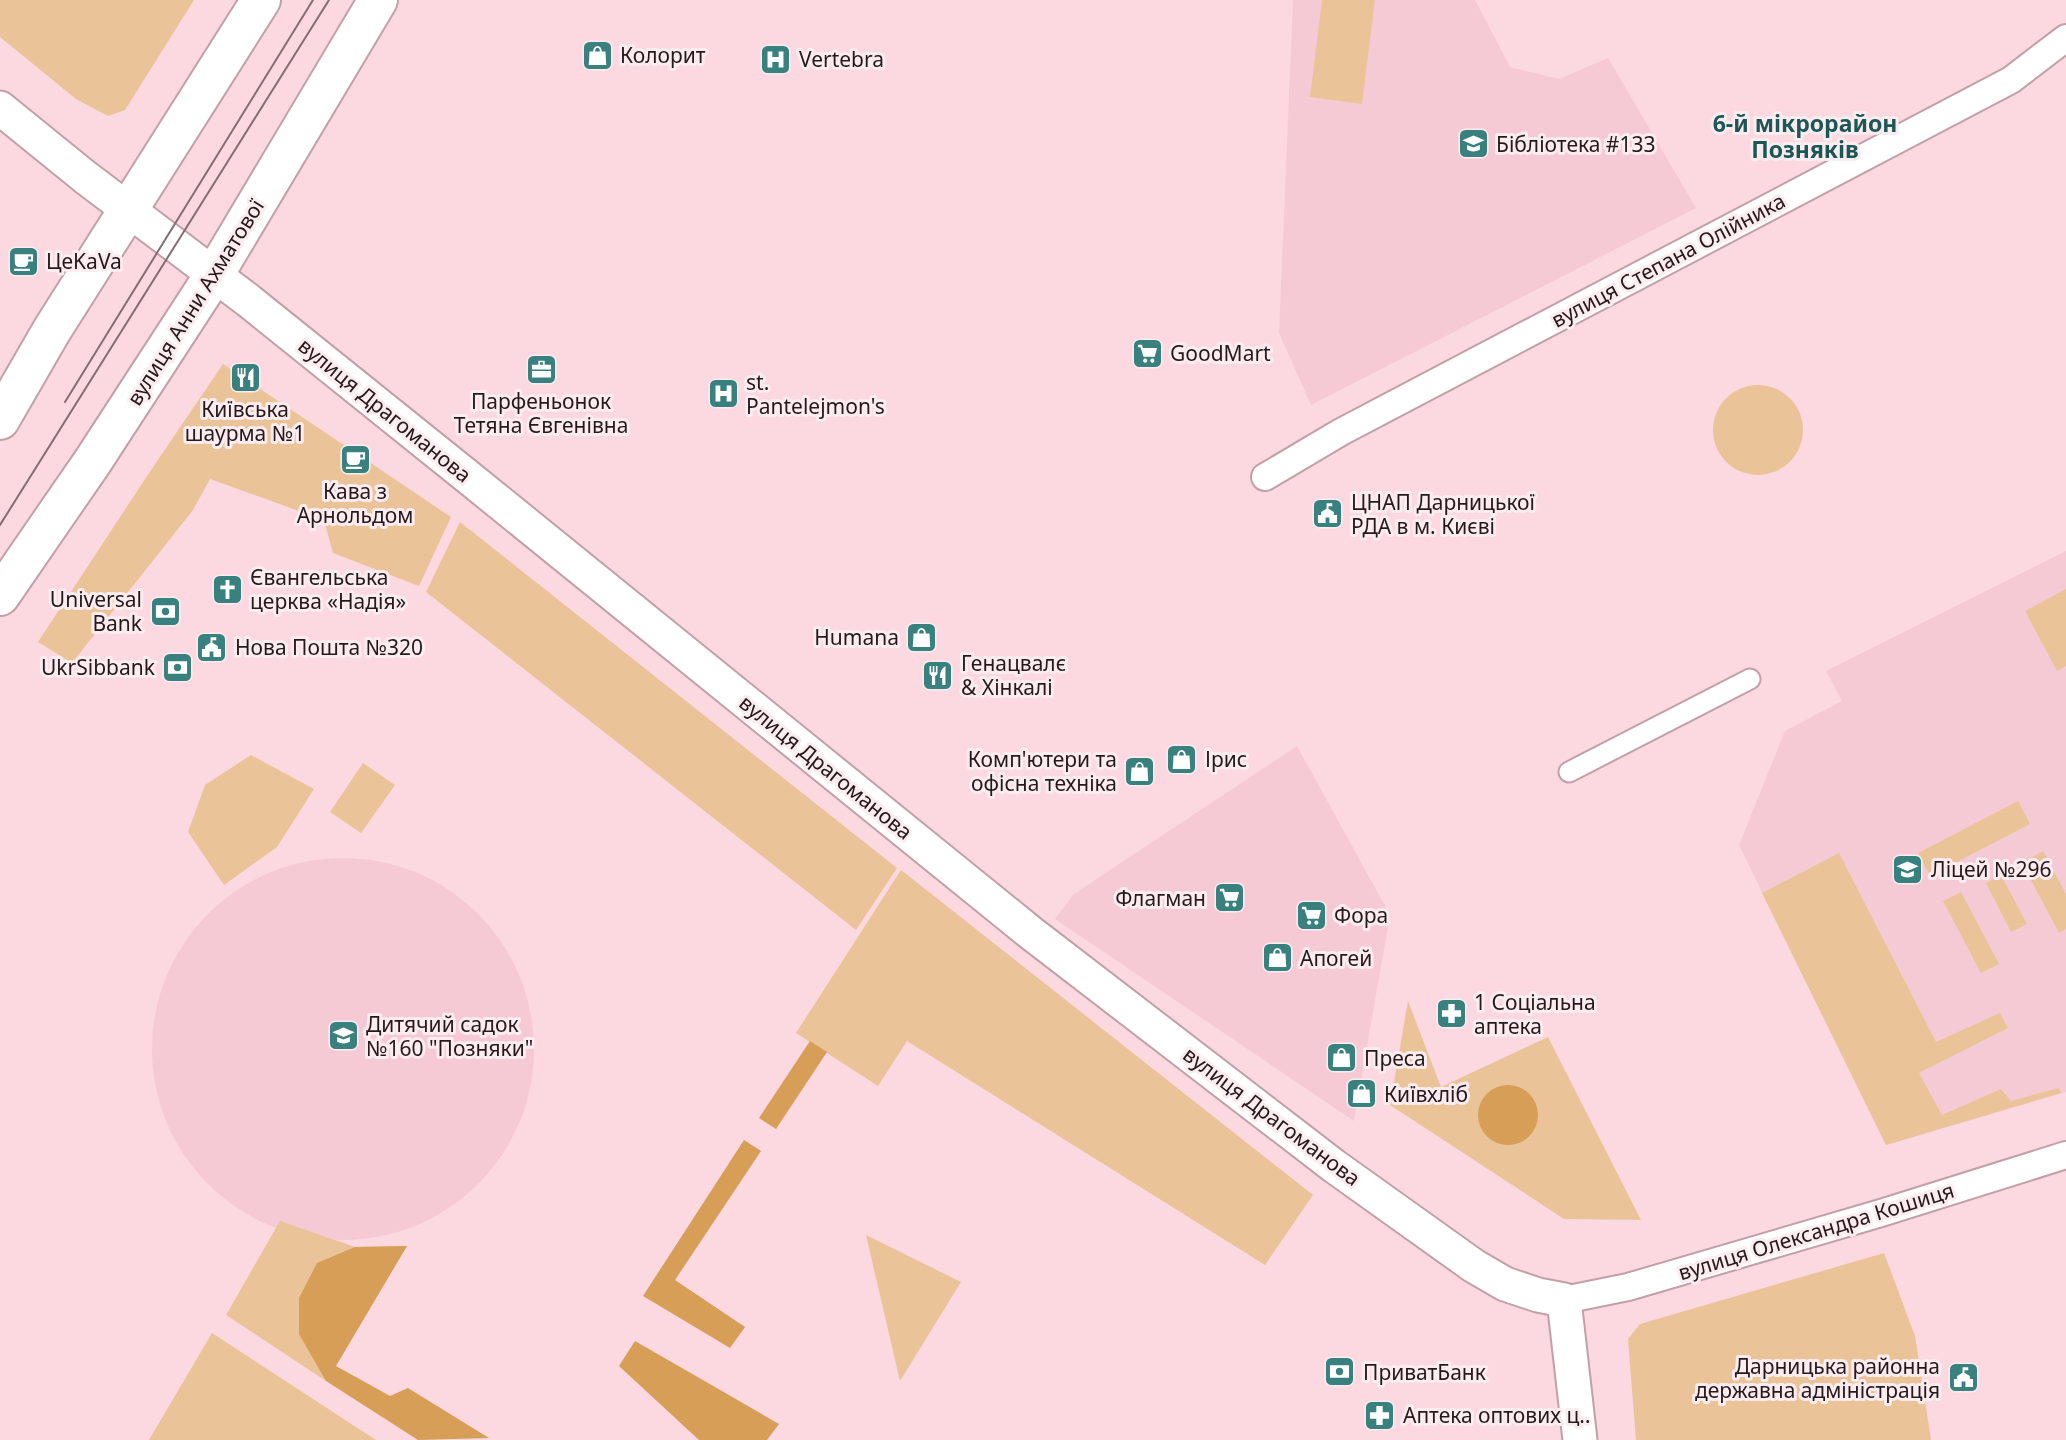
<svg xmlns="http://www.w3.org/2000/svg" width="2066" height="1440" viewBox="0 0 2066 1440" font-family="'Noto Sans',sans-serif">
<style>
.built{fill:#f6cad4}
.green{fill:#eac498}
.forest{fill:#d79e57}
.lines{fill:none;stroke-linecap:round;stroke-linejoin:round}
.pedestrian-casing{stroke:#c2a0a8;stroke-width:23}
.minor-casing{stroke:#c2a0a8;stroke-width:30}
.tertiary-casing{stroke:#c2a0a8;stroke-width:37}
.secondary-casing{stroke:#c2a0a8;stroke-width:42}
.pedestrian{stroke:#fff;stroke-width:19}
.minor{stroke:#fff;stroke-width:26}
.tertiary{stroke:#fff;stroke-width:33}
.secondary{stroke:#fff;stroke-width:38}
.tram{stroke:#856d73;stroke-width:2}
.labels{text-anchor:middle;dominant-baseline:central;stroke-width:6;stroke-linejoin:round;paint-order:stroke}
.poi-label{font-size:21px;fill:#26191c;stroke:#fbecef;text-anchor:start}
.street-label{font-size:21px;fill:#26191c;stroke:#fbecef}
.neighbourhood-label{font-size:23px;font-weight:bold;fill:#1c5756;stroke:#fbecef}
</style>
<rect width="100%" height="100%" fill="#fcd8e0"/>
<g class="built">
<polygon points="1293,0 1475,0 1510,67 1559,79 1608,58 1696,208 1311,405 1279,333"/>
<polygon points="2066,551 2066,1092 1886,1145 1739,845 1785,731 1842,701 1826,671"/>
<polygon points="1297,746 1390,915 1354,1121 1055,919 1074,894"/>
<circle cx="343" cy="1049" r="191"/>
</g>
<g class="green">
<polygon points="0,0 194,0 125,110 108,116 76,99 0,37"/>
<polygon points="1322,0 1375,0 1362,104 1310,97"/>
<polygon points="223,364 451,517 419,586 333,553 324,520 210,479 193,510 72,663 38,642 147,476"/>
<circle cx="1758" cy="430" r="45"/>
<polygon points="460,522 897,868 856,930 426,592"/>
<polygon points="2066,589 2066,666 2057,671 2025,611"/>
<polygon points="251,755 314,789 277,847 224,885 188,832 205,785"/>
<polygon points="363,763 395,785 361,833 330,812"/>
<polygon points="2018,801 2030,824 1930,876 1918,853"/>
<polygon points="2043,851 2066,894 2066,929 2059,933 2022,863"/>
<polygon points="1839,853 1936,1042 2000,1013 2008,1028 1919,1073 1942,1115 2001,1089 2011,1101 2059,1088 2061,1093 1886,1145 1762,893"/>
<polygon points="901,870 1313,1195 1265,1265 907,1041 878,1086 796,1033"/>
<polygon points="2001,875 2027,924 2011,932 1986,883"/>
<polygon points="1961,892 1999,964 1981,973 1943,901"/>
<polygon points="1408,1001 1441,1087 1548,1037 1641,1220 1564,1219 1390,1105"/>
<polygon points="280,1221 355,1247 407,1246 334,1365 326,1381 226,1315"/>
<polygon points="866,1235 961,1282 900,1381"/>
<polygon points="1884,1253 1915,1336 1931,1440 1636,1440 1628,1339 1640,1324"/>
<polygon points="212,1333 376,1440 149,1440"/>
</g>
<g class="forest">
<polygon points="810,1041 827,1052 776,1129 759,1118"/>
<circle cx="1508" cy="1115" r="30"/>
<polygon points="744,1140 761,1151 675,1280 745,1327 730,1348 643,1296"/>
<polygon points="407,1246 336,1366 390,1396 408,1388 489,1438 418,1440 326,1381 299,1334 299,1298 317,1263 355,1247"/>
<polygon points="635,1341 779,1424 767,1440 699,1440 619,1366"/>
</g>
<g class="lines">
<defs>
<polyline id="pedestrian" points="1569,772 1750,679"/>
<g id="minor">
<polyline points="1265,477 1341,432 2011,80 2066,38"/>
<polyline points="1564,1300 1628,1287 1881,1213 2066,1155"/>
</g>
<polyline id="tertiary" points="0,108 85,177 249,301 473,481 1031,933 1334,1166 1474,1266 1505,1284 1538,1295 1564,1300 1580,1440"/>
<g id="secondary">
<polyline points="0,420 52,330 261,0"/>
<polyline points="0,596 93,461 214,275 378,0"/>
</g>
</defs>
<use href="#pedestrian" class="pedestrian-casing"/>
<use href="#minor" class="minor-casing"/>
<use href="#tertiary" class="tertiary-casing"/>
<use href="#secondary" class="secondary-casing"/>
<use href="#pedestrian" class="pedestrian"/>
<use href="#minor" class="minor"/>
<use href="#tertiary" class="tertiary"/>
<use href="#secondary" class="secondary"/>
<g class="tram">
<polyline points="65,402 313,0"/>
<polyline points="0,525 329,0"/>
</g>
</g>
<defs>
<symbol id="shop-square" viewBox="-11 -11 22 22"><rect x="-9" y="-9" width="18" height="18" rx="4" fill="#39817f" stroke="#fbecef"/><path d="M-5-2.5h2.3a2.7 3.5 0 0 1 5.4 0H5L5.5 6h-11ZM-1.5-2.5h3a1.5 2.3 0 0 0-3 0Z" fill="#fff"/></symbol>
<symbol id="hospital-square" viewBox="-11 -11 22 22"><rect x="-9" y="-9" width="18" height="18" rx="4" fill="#39817f" stroke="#fbecef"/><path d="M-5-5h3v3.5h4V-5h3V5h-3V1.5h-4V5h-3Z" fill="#fff"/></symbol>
<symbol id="school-square" viewBox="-11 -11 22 22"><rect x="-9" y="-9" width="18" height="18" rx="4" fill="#39817f" stroke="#fbecef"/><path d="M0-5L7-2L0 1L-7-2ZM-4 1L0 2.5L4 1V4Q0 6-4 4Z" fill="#fff"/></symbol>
<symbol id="cafe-square" viewBox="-11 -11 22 22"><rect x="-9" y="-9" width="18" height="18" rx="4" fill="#39817f" stroke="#fbecef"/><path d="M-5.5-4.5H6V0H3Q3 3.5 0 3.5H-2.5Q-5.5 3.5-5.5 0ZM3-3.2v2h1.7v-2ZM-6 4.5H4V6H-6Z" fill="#fff"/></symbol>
<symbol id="supermarket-square" viewBox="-11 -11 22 22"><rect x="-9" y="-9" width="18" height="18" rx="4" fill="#39817f" stroke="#fbecef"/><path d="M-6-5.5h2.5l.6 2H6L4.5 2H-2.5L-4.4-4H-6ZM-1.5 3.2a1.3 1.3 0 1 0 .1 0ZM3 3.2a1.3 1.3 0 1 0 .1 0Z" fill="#fff"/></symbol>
<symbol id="office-square" viewBox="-11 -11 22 22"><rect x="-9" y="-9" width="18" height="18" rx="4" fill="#39817f" stroke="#fbecef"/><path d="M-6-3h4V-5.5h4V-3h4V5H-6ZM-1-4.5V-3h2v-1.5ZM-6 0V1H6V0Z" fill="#fff"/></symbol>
<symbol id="restaurant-square" viewBox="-11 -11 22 22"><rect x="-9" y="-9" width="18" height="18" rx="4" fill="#39817f" stroke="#fbecef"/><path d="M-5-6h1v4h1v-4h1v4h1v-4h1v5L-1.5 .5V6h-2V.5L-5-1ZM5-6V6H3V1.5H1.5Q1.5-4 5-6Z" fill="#fff"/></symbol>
<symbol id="civic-square" viewBox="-11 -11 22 22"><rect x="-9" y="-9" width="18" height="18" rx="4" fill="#39817f" stroke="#fbecef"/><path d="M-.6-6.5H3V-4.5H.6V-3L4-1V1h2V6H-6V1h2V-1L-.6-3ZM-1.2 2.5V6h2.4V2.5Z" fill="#fff"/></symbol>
<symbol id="church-square" viewBox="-11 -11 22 22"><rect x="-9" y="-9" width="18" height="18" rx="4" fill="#39817f" stroke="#fbecef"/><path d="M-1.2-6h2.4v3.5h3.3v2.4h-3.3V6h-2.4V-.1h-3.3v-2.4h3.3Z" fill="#fff"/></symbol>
<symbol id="bank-square" viewBox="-11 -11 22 22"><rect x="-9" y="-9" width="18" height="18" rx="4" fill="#39817f" stroke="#fbecef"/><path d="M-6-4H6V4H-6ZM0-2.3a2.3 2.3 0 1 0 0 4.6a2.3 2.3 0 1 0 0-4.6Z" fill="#fff"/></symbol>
<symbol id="pharmacy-square" viewBox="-11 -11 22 22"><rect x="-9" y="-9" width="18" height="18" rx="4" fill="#39817f" stroke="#fbecef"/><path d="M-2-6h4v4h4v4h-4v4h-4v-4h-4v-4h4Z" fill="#fff"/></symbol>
</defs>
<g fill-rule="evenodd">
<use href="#shop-square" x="580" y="38" width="35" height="35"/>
<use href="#hospital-square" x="758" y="42" width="35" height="35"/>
<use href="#school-square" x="1456" y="126" width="35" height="35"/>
<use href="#cafe-square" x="6" y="244" width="35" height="35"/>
<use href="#supermarket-square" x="1130" y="336" width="35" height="35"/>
<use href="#office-square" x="524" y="352" width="35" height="35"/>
<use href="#restaurant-square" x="228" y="360" width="35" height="35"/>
<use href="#hospital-square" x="706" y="376" width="35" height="35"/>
<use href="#cafe-square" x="338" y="442" width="35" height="35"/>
<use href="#civic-square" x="1310" y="496" width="35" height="35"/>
<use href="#church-square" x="210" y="572" width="35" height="35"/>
<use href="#bank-square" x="148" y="594" width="35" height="35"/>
<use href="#shop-square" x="904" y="620" width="35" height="35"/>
<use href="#civic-square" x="194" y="630" width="35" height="35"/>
<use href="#bank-square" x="160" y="650" width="35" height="35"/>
<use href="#restaurant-square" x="920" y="658" width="35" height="35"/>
<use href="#shop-square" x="1164" y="742" width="35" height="35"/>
<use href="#shop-square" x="1122" y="754" width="35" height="35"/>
<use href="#school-square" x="1890" y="852" width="35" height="35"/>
<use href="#supermarket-square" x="1212" y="880" width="35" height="35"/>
<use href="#supermarket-square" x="1294" y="898" width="35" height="35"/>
<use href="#shop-square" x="1260" y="940" width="35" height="35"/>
<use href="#pharmacy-square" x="1434" y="996" width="35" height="35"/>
<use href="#school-square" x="326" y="1018" width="35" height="35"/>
<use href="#shop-square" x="1324" y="1040" width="35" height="35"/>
<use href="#shop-square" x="1344" y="1076" width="35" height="35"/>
<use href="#bank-square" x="1322" y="1354" width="35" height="35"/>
<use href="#civic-square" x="1946" y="1360" width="35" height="35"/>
<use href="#pharmacy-square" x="1362" y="1398" width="35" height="35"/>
</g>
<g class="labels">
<g class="poi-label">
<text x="620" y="55">Колорит</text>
<text x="799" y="59">Vertebra</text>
<text x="1496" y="144">Бібліотека #133</text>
<text x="46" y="261">ЦеKaVa</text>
<text x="1170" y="353">GoodMart</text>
<text x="746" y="382">st.<tspan x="746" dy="24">Pantelejmon's</tspan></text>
<text x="541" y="401" text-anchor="middle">Парфеньонок<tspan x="541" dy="24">Тетяна Євгенівна</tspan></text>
<text x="245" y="409" text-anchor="middle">Київська<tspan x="245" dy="24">шаурма №1</tspan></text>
<text x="355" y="491" text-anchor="middle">Кава з<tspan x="355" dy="24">Арнольдом</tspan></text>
<text x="1351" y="502">ЦНАП Дарницької<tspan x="1351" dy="24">РДА в м. Києві</tspan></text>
<text x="250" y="577">Євангельська<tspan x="250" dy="24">церква «Надія»</tspan></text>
<text x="142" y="599" text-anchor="end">Universal<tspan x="142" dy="24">Bank</tspan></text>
<text x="899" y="637" text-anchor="end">Humana</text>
<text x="235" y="647">Нова Пошта №320</text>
<text x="961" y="663">Генацвалє<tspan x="961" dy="24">&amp; Хінкалі</tspan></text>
<text x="155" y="667" text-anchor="end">UkrSibbank</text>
<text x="1117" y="759" text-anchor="end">Комп'ютери та<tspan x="1117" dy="24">офісна техніка</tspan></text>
<text x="1205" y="759">Ірис</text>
<text x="1931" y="869">Ліцей №296</text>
<text x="1206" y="898" text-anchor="end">Флагман</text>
<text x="1334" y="915">Фора</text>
<text x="1300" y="958">Апогей</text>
<text x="1474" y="1002">1 Соціальна<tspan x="1474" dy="24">аптека</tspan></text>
<text x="366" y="1024">Дитячий садок<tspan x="366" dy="24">№160 "Позняки"</tspan></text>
<text x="1364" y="1058">Преса</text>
<text x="1384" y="1094">Київхліб</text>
<text x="1940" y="1366" text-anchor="end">Дарницька районна<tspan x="1940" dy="24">державна адміністрація</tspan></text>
<text x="1363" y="1372">ПриватБанк</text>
<text x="1403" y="1415">Аптека оптових ц‥</text>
</g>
<g class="street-label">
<text transform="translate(1668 260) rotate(-28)">вулиця Степана Олійника</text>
<text transform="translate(195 302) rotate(-58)">вулиця Анни Ахматової</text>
<text transform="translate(385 410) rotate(39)">вулиця Драгоманова</text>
<text transform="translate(826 767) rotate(39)">вулиця Драгоманова</text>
<text transform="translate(1272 1116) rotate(37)">вулиця Драгоманова</text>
<text transform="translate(1816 1231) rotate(-17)">вулиця Олександра Кошиця</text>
</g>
<g class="neighbourhood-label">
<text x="1805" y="123">6-й мікрорайон<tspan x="1805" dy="26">Позняків</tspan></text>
</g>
</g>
</svg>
